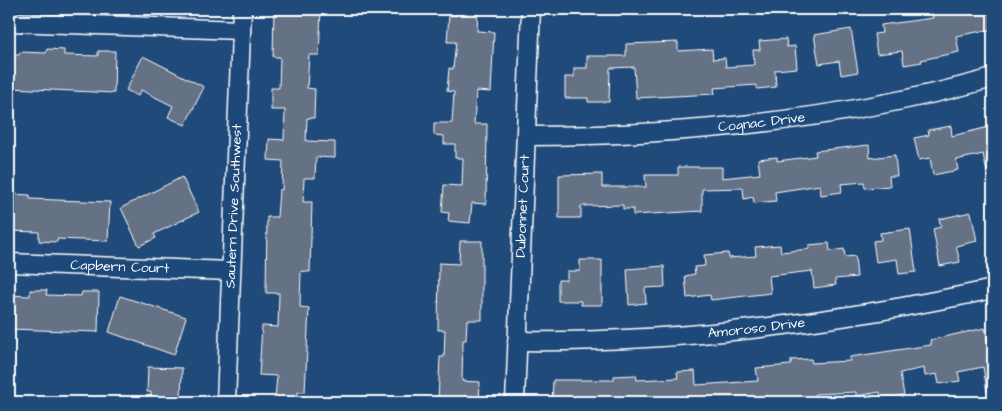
<svg xmlns="http://www.w3.org/2000/svg" width="1002" height="411" viewBox="0 0 1002 411" font-family="'Architects Daughter',sans-serif">
<style>
.building{fill:#657184;stroke:#fff}
.lines{fill:none;stroke-linecap:round;stroke-linejoin:round}
.minor-casing{stroke:#fff;stroke-width:21}
.minor{stroke:#1f4a7a;stroke-width:18}
.labels{text-anchor:middle;dominant-baseline:central;stroke-width:5;stroke-linejoin:round;paint-order:stroke}
.street-label{font-size:14px;fill:#fff;stroke:#1f4a7a}
</style>
<rect width="100%" height="100%" fill="#1f4a7a"/>
<filter id="ink" filterUnits="userSpaceOnUse"><feTurbulence type="fractalNoise" baseFrequency=".02" numOctaves="2"/><feDisplacementMap in="SourceGraphic" scale="10" xChannelSelector="R" yChannelSelector="G"/><feConvolveMatrix kernelMatrix="1 2 1 2 8 2 1 2 1" color-interpolation-filters="sRGB"/></filter>
<g filter="url(#ink)">
<g class="building">
<polygon points="274,9 321,9 319,55 309,55 307,88 315,89 314,118 307,118 306,141 335,142 335,158 316,157 315,178 304,178 303,202 312,202 310,272 301,271 300,307 309,308 305,392 298,392 297,401 275,399 277,376 259,375 262,326 278,327 279,293 266,293 267,217 277,217 279,190 282,190 283,161 268,160 269,139 284,140 285,110 271,110 271,88 279,88 280,57 273,57"/>
<polygon points="457,9 478,9 477,31 494,32 491,92 476,91 474,124 487,124 486,204 472,203 470,223 448,221 449,213 442,212 444,185 462,186 463,158 455,158 455,144 444,144 444,136 434,135 434,123 452,123 454,92 447,91 449,68 453,69 456,42 447,42 449,15 456,16"/>
<polygon points="948,9 993,9 993,29 956,36 959,52 921,60 922,62 904,65 902,51 877,54 874,34 882,33 881,25 933,18 932,12"/>
<polygon points="851,29 858,72 841,75 839,61 819,64 814,35"/>
<polygon points="786,39 787,47 795,46 797,68 775,70 776,87 757,89 756,85 714,88 715,94 636,98 634,67 610,68 609,102 588,102 588,98 565,98 565,77 574,77 574,68 587,68 587,56 626,56 626,44 678,42 678,51 712,49 713,59 725,58 726,67 754,65 753,50 760,50 759,41"/>
<polygon points="47,49 64,50 64,55 98,56 98,51 115,51 114,93 11,88 9,55 19,55 20,52 46,53"/>
<polygon points="143,56 204,87 185,125 168,117 173,106 141,90 138,96 126,90"/>
<polygon points="951,126 952,136 993,126 993,177 988,177 983,154 956,160 958,170 933,175 930,158 919,160 914,138 929,135 928,130"/>
<polygon points="869,145 870,158 895,155 897,176 889,176 890,186 865,188 864,182 841,184 842,192 821,195 820,185 775,192 776,201 754,203 753,197 744,199 743,188 702,189 702,211 633,215 633,209 623,209 623,205 581,206 581,218 559,218 559,175 602,174 602,187 646,187 645,175 678,175 678,167 722,167 722,178 760,174 758,159 777,157 777,161 816,156 815,151"/>
<polygon points="182,177 199,212 154,234 156,238 139,246 121,208"/>
<polygon points="9,194 30,195 30,199 110,202 108,241 57,239 57,242 39,241 39,232 9,231"/>
<polygon points="971,212 977,241 956,246 960,262 940,266 933,229 941,227 939,219"/>
<polygon points="910,229 916,272 899,274 897,259 876,262 873,241 881,240 880,233"/>
<polygon points="460,241 482,241 482,320 467,320 466,340 463,340 462,381 480,382 479,401 438,400 440,357 444,357 445,330 438,330 439,263 459,264"/>
<polygon points="829,243 830,251 844,249 845,257 855,256 857,277 835,279 836,285 814,288 812,271 769,276 771,293 711,300 710,295 687,298 685,276 695,274 694,267 705,266 704,255 728,253 729,258 756,256 755,247 780,245 781,252 809,249 809,245"/>
<polygon points="580,260 602,260 602,305 581,305 581,301 558,301 558,280 567,280 567,271 580,271"/>
<polygon points="664,266 665,287 645,288 646,303 629,305 627,269"/>
<polygon points="30,290 47,290 46,295 81,296 82,292 99,292 98,332 9,329 9,295 30,296"/>
<polygon points="120,296 186,317 174,355 109,332"/>
<polygon points="985,328 988,343 993,342 993,390 987,391 983,367 958,372 960,381 939,384 937,374 925,376 924,368 900,373 904,395 881,398 880,392 856,396 856,392 815,394 815,402 679,402 679,399 650,400 650,402 552,402 553,380 614,380 614,376 636,375 637,380 678,378 677,372 695,371 696,385 758,381 756,368 791,365 791,360 811,359 812,363 850,361 850,357 931,345 930,340"/>
<polygon points="148,367 182,368 181,402 151,402 151,392 147,392"/>
</g>
<g class="lines">
<defs>
<g id="minor">
<polyline points="9,22 241,30"/>
<path id="s1" d="M526,136C683,136 842,120 993,78"/>
<path id="s2" d="M9,263L231,271"/>
<path id="s3" d="M517,341C678,343 836,323 993,289"/>
<path id="s4" d="M226,402L242,9"/>
<path id="s5" d="M515,402L531,9"/>
</g>
</defs>
<use href="#minor" class="minor-casing"/>
<use href="#minor" class="minor"/>
</g>
</g>
<g class="labels">
<g class="street-label">
<text stroke="none"><textPath href="#s1" startOffset="236">Cognac Drive</textPath></text>
<text stroke="none"><textPath href="#s4" startOffset="196">Sautern Drive Southwest</textPath></text>
<text stroke="none"><textPath href="#s5" startOffset="196">Dubonnet Court</textPath></text>
<text stroke="none"><textPath href="#s2" startOffset="111">Capbern Court</textPath></text>
<text stroke="none"><textPath href="#s3" startOffset="240">Amoroso Drive</textPath></text>
</g>
</g>
<rect width="1002" height="411" fill="none" stroke="#1f4a7a" stroke-width="30"/>
<rect x="15" y="15" width="972" height="381" fill="none" stroke="#fff" stroke-width="2" filter="url(#ink)"/>
</svg>
